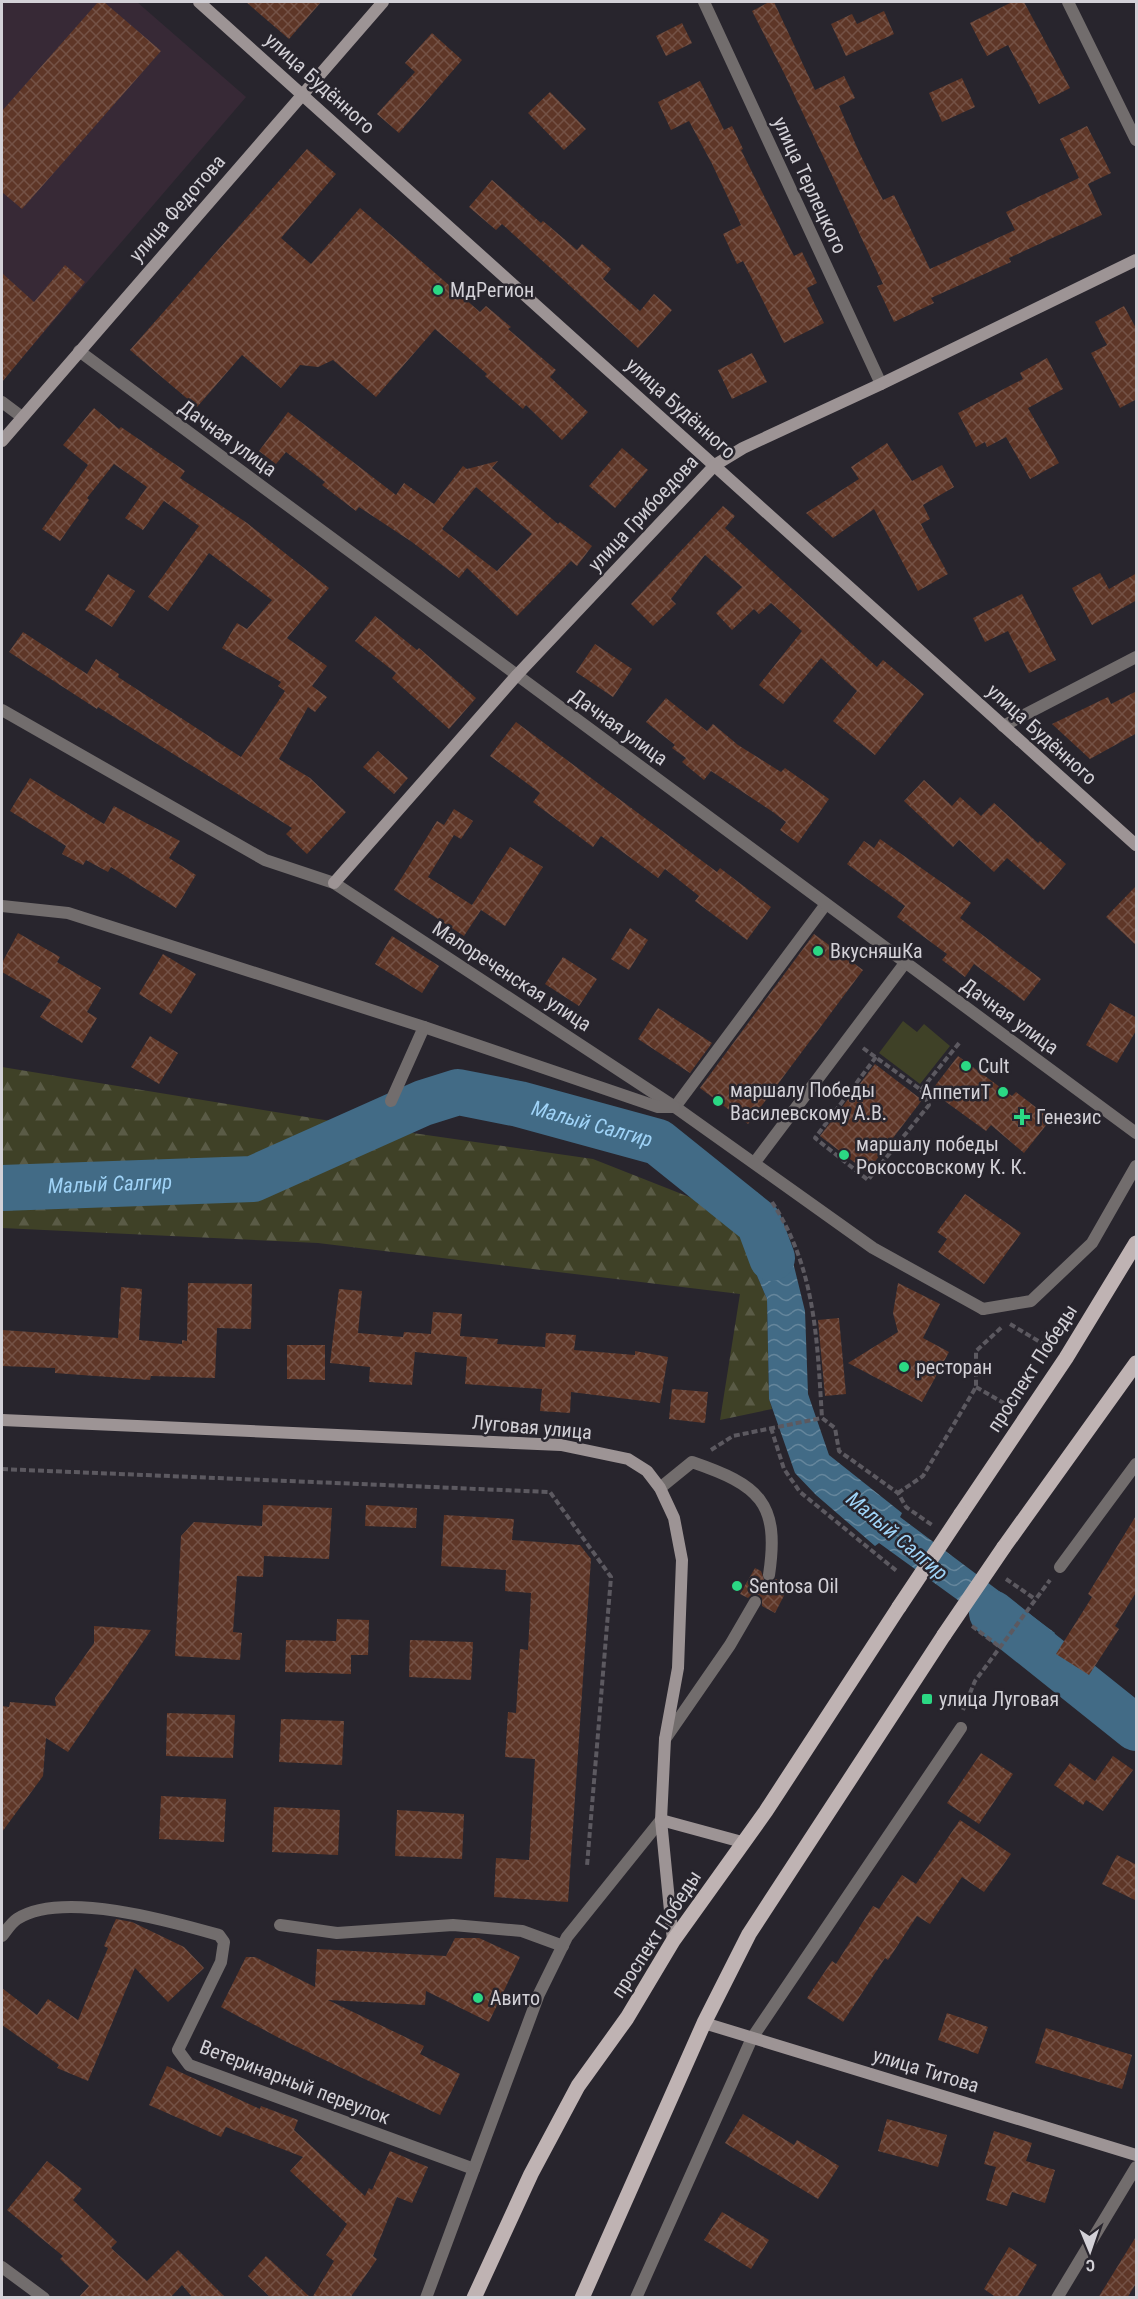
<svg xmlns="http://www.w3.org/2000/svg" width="1138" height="2299" viewBox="0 0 1138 2299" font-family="'Roboto Condensed',sans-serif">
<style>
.education{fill:#372936}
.forest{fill:url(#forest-firs)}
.park{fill:#3f4127}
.water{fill:url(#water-waves)}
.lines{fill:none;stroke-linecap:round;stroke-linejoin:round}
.river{stroke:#426b86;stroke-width:46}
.building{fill:url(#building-cross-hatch);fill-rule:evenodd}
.path{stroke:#5c5960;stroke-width:4;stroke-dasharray:6 3;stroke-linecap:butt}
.lane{stroke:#726d6d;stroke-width:12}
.street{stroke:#726d6d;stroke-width:12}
.secondary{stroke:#9d9495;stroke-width:12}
.primary{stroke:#bfb3b3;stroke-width:15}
.primary-bridge{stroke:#bfb3b3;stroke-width:15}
.poi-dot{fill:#2bd884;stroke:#28252d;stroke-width:2}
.labels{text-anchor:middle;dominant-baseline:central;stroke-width:5;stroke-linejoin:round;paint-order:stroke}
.street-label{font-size:20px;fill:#d3d1d7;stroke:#28252d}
.poi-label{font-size:20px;fill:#d3d1d7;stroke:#28252d;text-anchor:start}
.water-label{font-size:21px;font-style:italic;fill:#9fd3f7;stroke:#28252d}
</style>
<defs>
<pattern id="forest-firs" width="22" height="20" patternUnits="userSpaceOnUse" patternTransform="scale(1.5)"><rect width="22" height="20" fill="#3f4127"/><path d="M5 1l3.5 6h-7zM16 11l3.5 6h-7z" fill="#5a5b46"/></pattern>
<pattern id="water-waves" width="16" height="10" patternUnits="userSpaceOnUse" patternTransform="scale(1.5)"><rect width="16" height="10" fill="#426b86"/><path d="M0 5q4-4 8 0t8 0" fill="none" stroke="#65869c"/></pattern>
<pattern id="building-cross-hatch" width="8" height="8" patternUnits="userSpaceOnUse" patternTransform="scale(1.5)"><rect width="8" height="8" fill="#5e3627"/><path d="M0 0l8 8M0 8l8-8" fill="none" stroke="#745246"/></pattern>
</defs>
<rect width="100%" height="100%" fill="#28252d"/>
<polygon class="education" points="2,2 137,2 246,97 3,380"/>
<polygon class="forest" points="2,1067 343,1123 593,1159 730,1213 767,1299 769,1399 772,1409 720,1420 740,1294 318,1243 2,1228"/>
<polygon class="park" points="903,1021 917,1032 924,1024 950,1046 920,1084 879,1053"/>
<polygon class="water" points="757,1192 764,1207 783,1231 793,1262 805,1311 808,1394 829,1455 902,1513 900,1517 1055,1633 1038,1658 879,1543 875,1546 816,1495 795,1473 769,1399 767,1299 730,1213"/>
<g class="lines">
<g class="river">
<path id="s1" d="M2,1188L253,1179L423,1103L458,1092L519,1104L658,1142L759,1223L772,1258"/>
<polyline points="992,1613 1136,1728"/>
</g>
</g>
<g class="building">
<polygon points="98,2 104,2 161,51 22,209 2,192 2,111"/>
<polygon points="246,2 321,2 289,39"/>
<polygon points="769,2 774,2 815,90 844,76 855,98 839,106 859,152 883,200 894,195 930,269 1015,230 1006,212 1079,178 1060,139 1087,126 1111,173 1088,184 1102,215 1009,258 1011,262 931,298 934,303 894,322 877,286 883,284 784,73 752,11"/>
<polygon points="1012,2 1024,2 1070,88 1039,104 1008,45 987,56 970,23"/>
<polygon points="884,11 894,34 846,56 831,24 852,14 857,24"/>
<polygon points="682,23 692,43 666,56 656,36"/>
<polygon points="432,33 462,60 399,133 377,114 415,72 405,63"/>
<polygon points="962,78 975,107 942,122 929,93"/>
<polygon points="700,81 724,130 732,126 743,149 741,150 794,256 802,252 817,283 807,288 824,323 784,343 743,261 737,264 723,234 741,225 712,164 689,121 671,130 658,102"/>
<polygon points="550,92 586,129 564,150 528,113"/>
<polygon points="307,149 336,174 281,238 311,264 360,208 480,312 486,306 511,327 508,329 556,370 550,377 588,412 562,440 526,405 523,409 485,376 487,374 435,329 376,397 333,360 318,367 300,365 281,388 242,355 197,407 130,350"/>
<polygon points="492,180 541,223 543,221 577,250 582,244 611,269 603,279 640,311 654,294 672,310 638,348 502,224 496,230 469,207"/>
<polygon points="65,265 85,282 2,382 2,273 34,302"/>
<polygon points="1124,306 1137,330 1137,399 1120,408 1091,353 1107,345 1095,322"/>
<polygon points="752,353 767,382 732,399 718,370"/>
<polygon points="1047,358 1063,389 1028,408 1059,463 1030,479 1006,437 987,447 985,442 976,447 958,413 1023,379 1020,373"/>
<polygon points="94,408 119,429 121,427 185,471 180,478 247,523 329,588 287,638 327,666 312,686 327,697 315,712 308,707 279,759 310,778 346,812 307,854 286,834 292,828 98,707 97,709 9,652 23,632 87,674 96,659 119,674 118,677 241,757 285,691 278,686 281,682 222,648 237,623 247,629 272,600 209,553 168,611 148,597 199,526 164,501 143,530 125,518 147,487 114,464 87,498 89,500 60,541 42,529 88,465 63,445"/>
<path d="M288,412L396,495L404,483L434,504L463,466L467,469L498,461L492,468L558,524L560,522L592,546L577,566L571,561L517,616L467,568L459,578L412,542L359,507L356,511L322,485L325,482L286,452L276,464L259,451ZM476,487L532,534L497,571L442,529Z"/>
<polygon points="887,443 912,481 942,465 954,487 923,505 930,519 921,524 948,574 918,591 874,509 833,538 806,513 859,479 851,467"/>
<polygon points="622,448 648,470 615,508 589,486"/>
<polygon points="723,506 735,516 725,528 877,667 883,660 924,694 875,755 833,721 857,691 821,658 783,704 759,685 802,631 771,603 759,614 754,609 732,630 716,613 742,587 705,555 671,599 676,604 653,626 631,604"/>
<polygon points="1100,573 1109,589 1137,573 1137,600 1092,625 1072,588"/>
<polygon points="108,574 135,591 112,627 85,610"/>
<polygon points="1022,594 1056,660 1029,673 1008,631 985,642 973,618"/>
<polygon points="375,616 417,650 419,648 476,698 449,729 392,678 396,673 355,641"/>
<polygon points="595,644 632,669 613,697 576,672"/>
<polygon points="1137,691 1137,733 1090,759 1052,724 1108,697 1111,704"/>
<polygon points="666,698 707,731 713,724 738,745 781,772 785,768 829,799 798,843 780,830 786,822 773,812 711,771 704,780 682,762 686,758 672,748 675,745 646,722"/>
<polygon points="516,722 717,872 720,868 771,907 747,940 695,901 699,896 665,869 658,878 601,836 593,847 533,802 540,793 490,756"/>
<polygon points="378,751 408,778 394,794 363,767"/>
<polygon points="30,778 104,824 114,806 180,841 169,858 196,875 176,908 111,867 108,872 86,860 83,865 62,854 66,846 10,811"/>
<polygon points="924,780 952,806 960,797 981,816 994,803 1038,843 1040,841 1066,864 1044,890 1007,858 994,872 959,840 953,847 904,801"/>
<polygon points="454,809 473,821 461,839 454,835 428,877 472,905 510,847 543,867 505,926 481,910 464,936 394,890 437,821 444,825"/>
<polygon points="880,839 971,903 960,918 1041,979 1024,1001 974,964 965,977 942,960 947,954 897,917 905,906 847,864 864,841 874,848"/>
<polygon points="1137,885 1137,946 1106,917"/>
<polygon points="630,928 648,940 629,970 611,959"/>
<polygon points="18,933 60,957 57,962 101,988 87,1012 97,1018 82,1043 40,1017 51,1000 2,972 2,963"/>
<polygon points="814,934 863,970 748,1124 700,1088"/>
<polygon points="392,936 439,966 422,993 375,964"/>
<polygon points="163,954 196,974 171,1014 139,994"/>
<polygon points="563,957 597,979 579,1006 545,984"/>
<polygon points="1110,1003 1137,1018 1137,1029 1117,1063 1086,1045"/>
<polygon points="658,1008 712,1043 690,1073 638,1039"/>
<polygon points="150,1036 178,1053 159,1084 131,1067"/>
<polygon points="958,1056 1012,1096 1016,1092 1051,1119 1024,1153 991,1125 986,1131 931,1091"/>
<polygon points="875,1064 922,1100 867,1172 820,1136"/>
<polygon points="965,1194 1021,1233 984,1284 938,1252 947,1239 937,1232"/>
<polygon points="188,1283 252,1284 251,1329 217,1328 215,1378 151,1376 150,1380 55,1373 55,1368 2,1366 2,1330 118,1338 121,1287 142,1289 139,1340 182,1344 182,1340 187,1341"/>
<polygon points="898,1283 940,1304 923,1338 949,1352 922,1402 848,1363 898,1332 893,1313"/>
<polygon points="339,1289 362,1291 358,1333 403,1337 404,1332 431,1334 433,1312 462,1314 460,1336 498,1339 497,1344 545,1347 546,1333 576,1335 574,1350 635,1355 635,1351 668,1357 660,1403 571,1392 570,1413 540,1411 542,1389 465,1384 467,1357 415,1352 412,1385 369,1382 370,1367 330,1363"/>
<polygon points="839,1318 846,1394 825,1396 818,1320"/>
<polygon points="287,1345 325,1345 325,1380 287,1379"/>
<polygon points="672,1389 708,1392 705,1423 669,1419"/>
<polygon points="263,1505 332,1508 329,1559 264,1556 263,1577 237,1576 233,1632 242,1633 240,1660 175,1656 181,1536 194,1522 262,1526"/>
<polygon points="366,1505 417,1508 416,1528 365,1526"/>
<polygon points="1137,1514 1137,1591 1115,1626 1119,1629 1089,1675 1056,1654 1092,1597 1088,1594"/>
<polygon points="444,1515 514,1519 512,1540 580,1545 591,1559 568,1902 494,1897 496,1858 529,1860 535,1759 505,1757 508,1712 516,1713 520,1649 528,1650 531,1593 505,1591 506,1570 441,1566"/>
<polygon points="755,1568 761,1571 765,1582 772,1583 776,1579 789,1586 775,1613 762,1606 762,1598 759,1595 751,1595 748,1598 740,1594"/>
<polygon points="337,1619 369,1620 368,1655 351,1655 351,1674 285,1672 286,1640 336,1641"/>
<polygon points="94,1626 151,1630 68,1752 46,1738 43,1776 2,1832 2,1706 9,1707 10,1702 56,1706 55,1698 94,1643"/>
<polygon points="410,1640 473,1642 471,1680 409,1677"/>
<polygon points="167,1713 235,1715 233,1758 166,1756"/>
<polygon points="281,1719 344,1721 342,1765 279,1762"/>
<polygon points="981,1753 1013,1774 979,1824 947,1803"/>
<polygon points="1113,1756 1133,1770 1103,1811 1086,1800 1083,1805 1054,1785 1070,1763 1095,1781"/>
<polygon points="161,1796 226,1799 224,1842 159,1839"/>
<polygon points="274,1807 340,1810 338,1855 272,1852"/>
<polygon points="397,1810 464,1814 462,1859 395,1856"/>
<polygon points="960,1820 1011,1854 984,1892 962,1877 930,1924 917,1916 888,1960 885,1958 843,2022 807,1998 832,1961 836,1964 873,1906 879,1909 902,1875 916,1884"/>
<polygon points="1117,1855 1137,1865 1137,1901 1102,1884"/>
<polygon points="116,1919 132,1922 184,1947 204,1968 168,2002 135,1968 88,2081 57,2068 59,2065 2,2025 2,1988 37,2015 48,1999 78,2020 108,1948 104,1946"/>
<polygon points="455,1938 479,1938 520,1957 489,2022 426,1991 425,2005 328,2000 424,2046 420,2054 460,2074 440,2115 283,2040 221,2007 246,1957 255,1957 315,1987 317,1949 446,1956"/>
<polygon points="947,2013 988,2027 978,2054 938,2040"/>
<polygon points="1046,2028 1132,2055 1122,2089 1035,2063"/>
<polygon points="167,2066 260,2109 261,2106 298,2120 294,2130 365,2196 369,2188 372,2190 390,2151 428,2167 412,2203 397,2197 373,2256 377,2259 350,2298 312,2298 334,2261 326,2255 347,2224 290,2171 303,2157 226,2127 221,2137 149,2105"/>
<polygon points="743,2114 794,2145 797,2140 839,2166 818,2199 725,2143"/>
<polygon points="887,2119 947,2135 938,2167 878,2151"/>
<polygon points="994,2131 1032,2143 1026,2161 1055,2170 1045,2203 1012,2192 1007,2206 986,2200 996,2167 984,2164"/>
<polygon points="47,2161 82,2189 73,2200 117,2242 111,2248 147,2281 178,2250 226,2298 193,2298 182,2285 170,2298 78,2298 89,2286 60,2259 63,2256 7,2210"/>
<polygon points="722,2212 769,2240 751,2269 704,2240"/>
<polygon points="1137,2235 1137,2282 1127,2298 1098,2298"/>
<polygon points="1009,2247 1037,2265 1017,2298 997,2298 984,2289"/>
<polygon points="266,2256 311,2298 271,2298 248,2276"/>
</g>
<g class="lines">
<g class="path">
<polyline points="863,1048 921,1090 960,1042"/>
<polyline points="876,1057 815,1138 868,1180 929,1105 921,1090"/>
<path d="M772,1202C816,1269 817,1340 822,1418L835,1428L839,1451L898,1493L906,1507L932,1525"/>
<polyline points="1010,1324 1050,1348"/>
<polyline points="976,1387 1009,1406"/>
<polyline points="771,1428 784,1469 800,1492 898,1572"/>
<polyline points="711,1450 733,1436 822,1418"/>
<polyline points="2,1469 550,1492 611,1577 587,1866"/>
<polyline points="898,1493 923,1476 976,1387 976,1351 1003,1326"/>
<polyline points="1006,1579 1035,1599"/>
<polyline points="972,1626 1000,1647"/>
<polyline points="963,1710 975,1681 1050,1580"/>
</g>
<g class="lane">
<polyline points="2,402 22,417"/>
<polyline points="391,1101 424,1027"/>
<polyline points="675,1107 826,904"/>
<polyline points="755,1162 905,963"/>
<polyline points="983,1309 1031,1301 1092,1243 1136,1166"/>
<path d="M660,1488L692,1462C759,1485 780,1502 769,1575"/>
<polyline points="665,1739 730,1645 755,1602"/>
<polyline points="280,1925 337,1933 453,1925 522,1931 563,1946"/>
</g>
<g class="street">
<polyline points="704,2 881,384"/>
<polyline points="1068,2 1136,140"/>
<polyline points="79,351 1136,1133"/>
<polyline points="2,710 265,860 334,883 675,1107 873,1248 983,1309"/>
<polyline points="1003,726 1136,657"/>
<polyline points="2,906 68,913 424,1027 658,1107 674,1107"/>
<polyline points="1060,1567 1136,1464"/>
<path d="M2,1936C6,1931 11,1923 17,1919C62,1890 170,1921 219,1935L224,1942L221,1962L178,2050L189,2065L474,2169"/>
<polyline points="2,2267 44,2298"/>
<polyline points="426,2298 539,1994 567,1937 661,1820"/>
<polyline points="636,2298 752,2038 961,1728"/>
<polyline points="1057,2298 1136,2167"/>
</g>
<g class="secondary">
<polyline points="199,2 1136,845"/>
<polyline points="2,441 383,2"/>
<polyline points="334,883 517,675 715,465 743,448 881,384 1136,260"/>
<polyline points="2,1420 561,1445 628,1459 647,1471 660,1488 674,1518 682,1560 678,1668 665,1739 661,1820 673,1941"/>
<polyline points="661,1820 742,1842"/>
<polyline points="704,2023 1136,2155"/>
</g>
<g class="primary">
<polyline points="961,1514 1066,1358 1136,1243"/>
<polyline points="1004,1547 1136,1363"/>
<polyline points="474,2298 531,2174 578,2086 627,2018 673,1941 766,1811 899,1607"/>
<polyline points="582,2298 704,2023 749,1934 944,1635"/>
</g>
<g class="primary-bridge">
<polyline points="899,1607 961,1514"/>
<polyline points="944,1635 1004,1547"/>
</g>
</g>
<g class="poi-dot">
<circle cx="438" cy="290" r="6"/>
<circle cx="818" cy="951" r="6"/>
<circle cx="966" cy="1066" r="6"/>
<circle cx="1003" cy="1092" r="6"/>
<circle cx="718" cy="1101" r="6"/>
<path d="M1019 1108h6v6h6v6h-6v6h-6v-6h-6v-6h6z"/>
<circle cx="844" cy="1155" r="6"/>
<circle cx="904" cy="1367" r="6"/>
<circle cx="737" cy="1586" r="6"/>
<rect x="921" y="1693" width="12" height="12" rx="3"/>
<circle cx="478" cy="1998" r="6"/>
</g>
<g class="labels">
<g class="street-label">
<text transform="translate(320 83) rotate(42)">улица Будённого</text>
<text transform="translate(810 185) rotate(65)">улица Терлецкого</text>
<text transform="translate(177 208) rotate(-49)">улица Федотова</text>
<text transform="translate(681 408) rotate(42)">улица Будённого</text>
<text transform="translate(228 438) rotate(36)">Дачная улица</text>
<text transform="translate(643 513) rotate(-47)">улица Грибоедова</text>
<text transform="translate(619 727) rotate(36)">Дачная улица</text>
<text transform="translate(1042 734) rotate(42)">улица Будённого</text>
<text transform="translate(512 976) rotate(33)">Малореченская улица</text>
<text transform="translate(1010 1016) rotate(36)">Дачная улица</text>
<text transform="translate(1032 1368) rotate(-57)">проспект Победы</text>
<text transform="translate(532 1427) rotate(5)">Луговая улица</text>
<text transform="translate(656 1934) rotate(-57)">проспект Победы</text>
<text transform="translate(926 2070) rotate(17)">улица Титова</text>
<text transform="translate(295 2082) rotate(21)">Ветеринарный переулок</text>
</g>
<g class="poi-label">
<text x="450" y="290">МдРегион</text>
<text x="830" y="951">ВкусняшКа</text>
<text x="978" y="1066">Cult</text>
<text x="730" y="1090">маршалу Победы<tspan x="730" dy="23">Василевскому А.В.</tspan></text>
<text x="991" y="1092" text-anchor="end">АппетиТ</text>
<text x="1036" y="1117">Генезис</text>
<text x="856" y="1144">маршалу победы<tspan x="856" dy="23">Рокоссовскому К. К.</tspan></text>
<text x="916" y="1367">ресторан</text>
<text x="749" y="1586">Sentosa Oil</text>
<text x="939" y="1699">улица Луговая</text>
<text x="490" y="1998">Авито</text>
</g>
<g class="water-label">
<text stroke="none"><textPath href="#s1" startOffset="612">Малый Салгир</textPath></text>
<text stroke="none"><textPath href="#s1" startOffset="108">Малый Салгир</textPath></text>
<text transform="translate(897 1536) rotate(40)">Малый Салгир</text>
</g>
</g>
<rect width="1138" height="2299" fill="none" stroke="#d3d1d7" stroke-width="6"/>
<g transform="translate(1090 2251) rotate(178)" stroke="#28252d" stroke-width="4.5" paint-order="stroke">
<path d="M0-4.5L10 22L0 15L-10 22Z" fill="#d3d1d7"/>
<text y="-9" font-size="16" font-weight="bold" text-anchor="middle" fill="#d3d1d7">С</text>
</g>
</svg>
